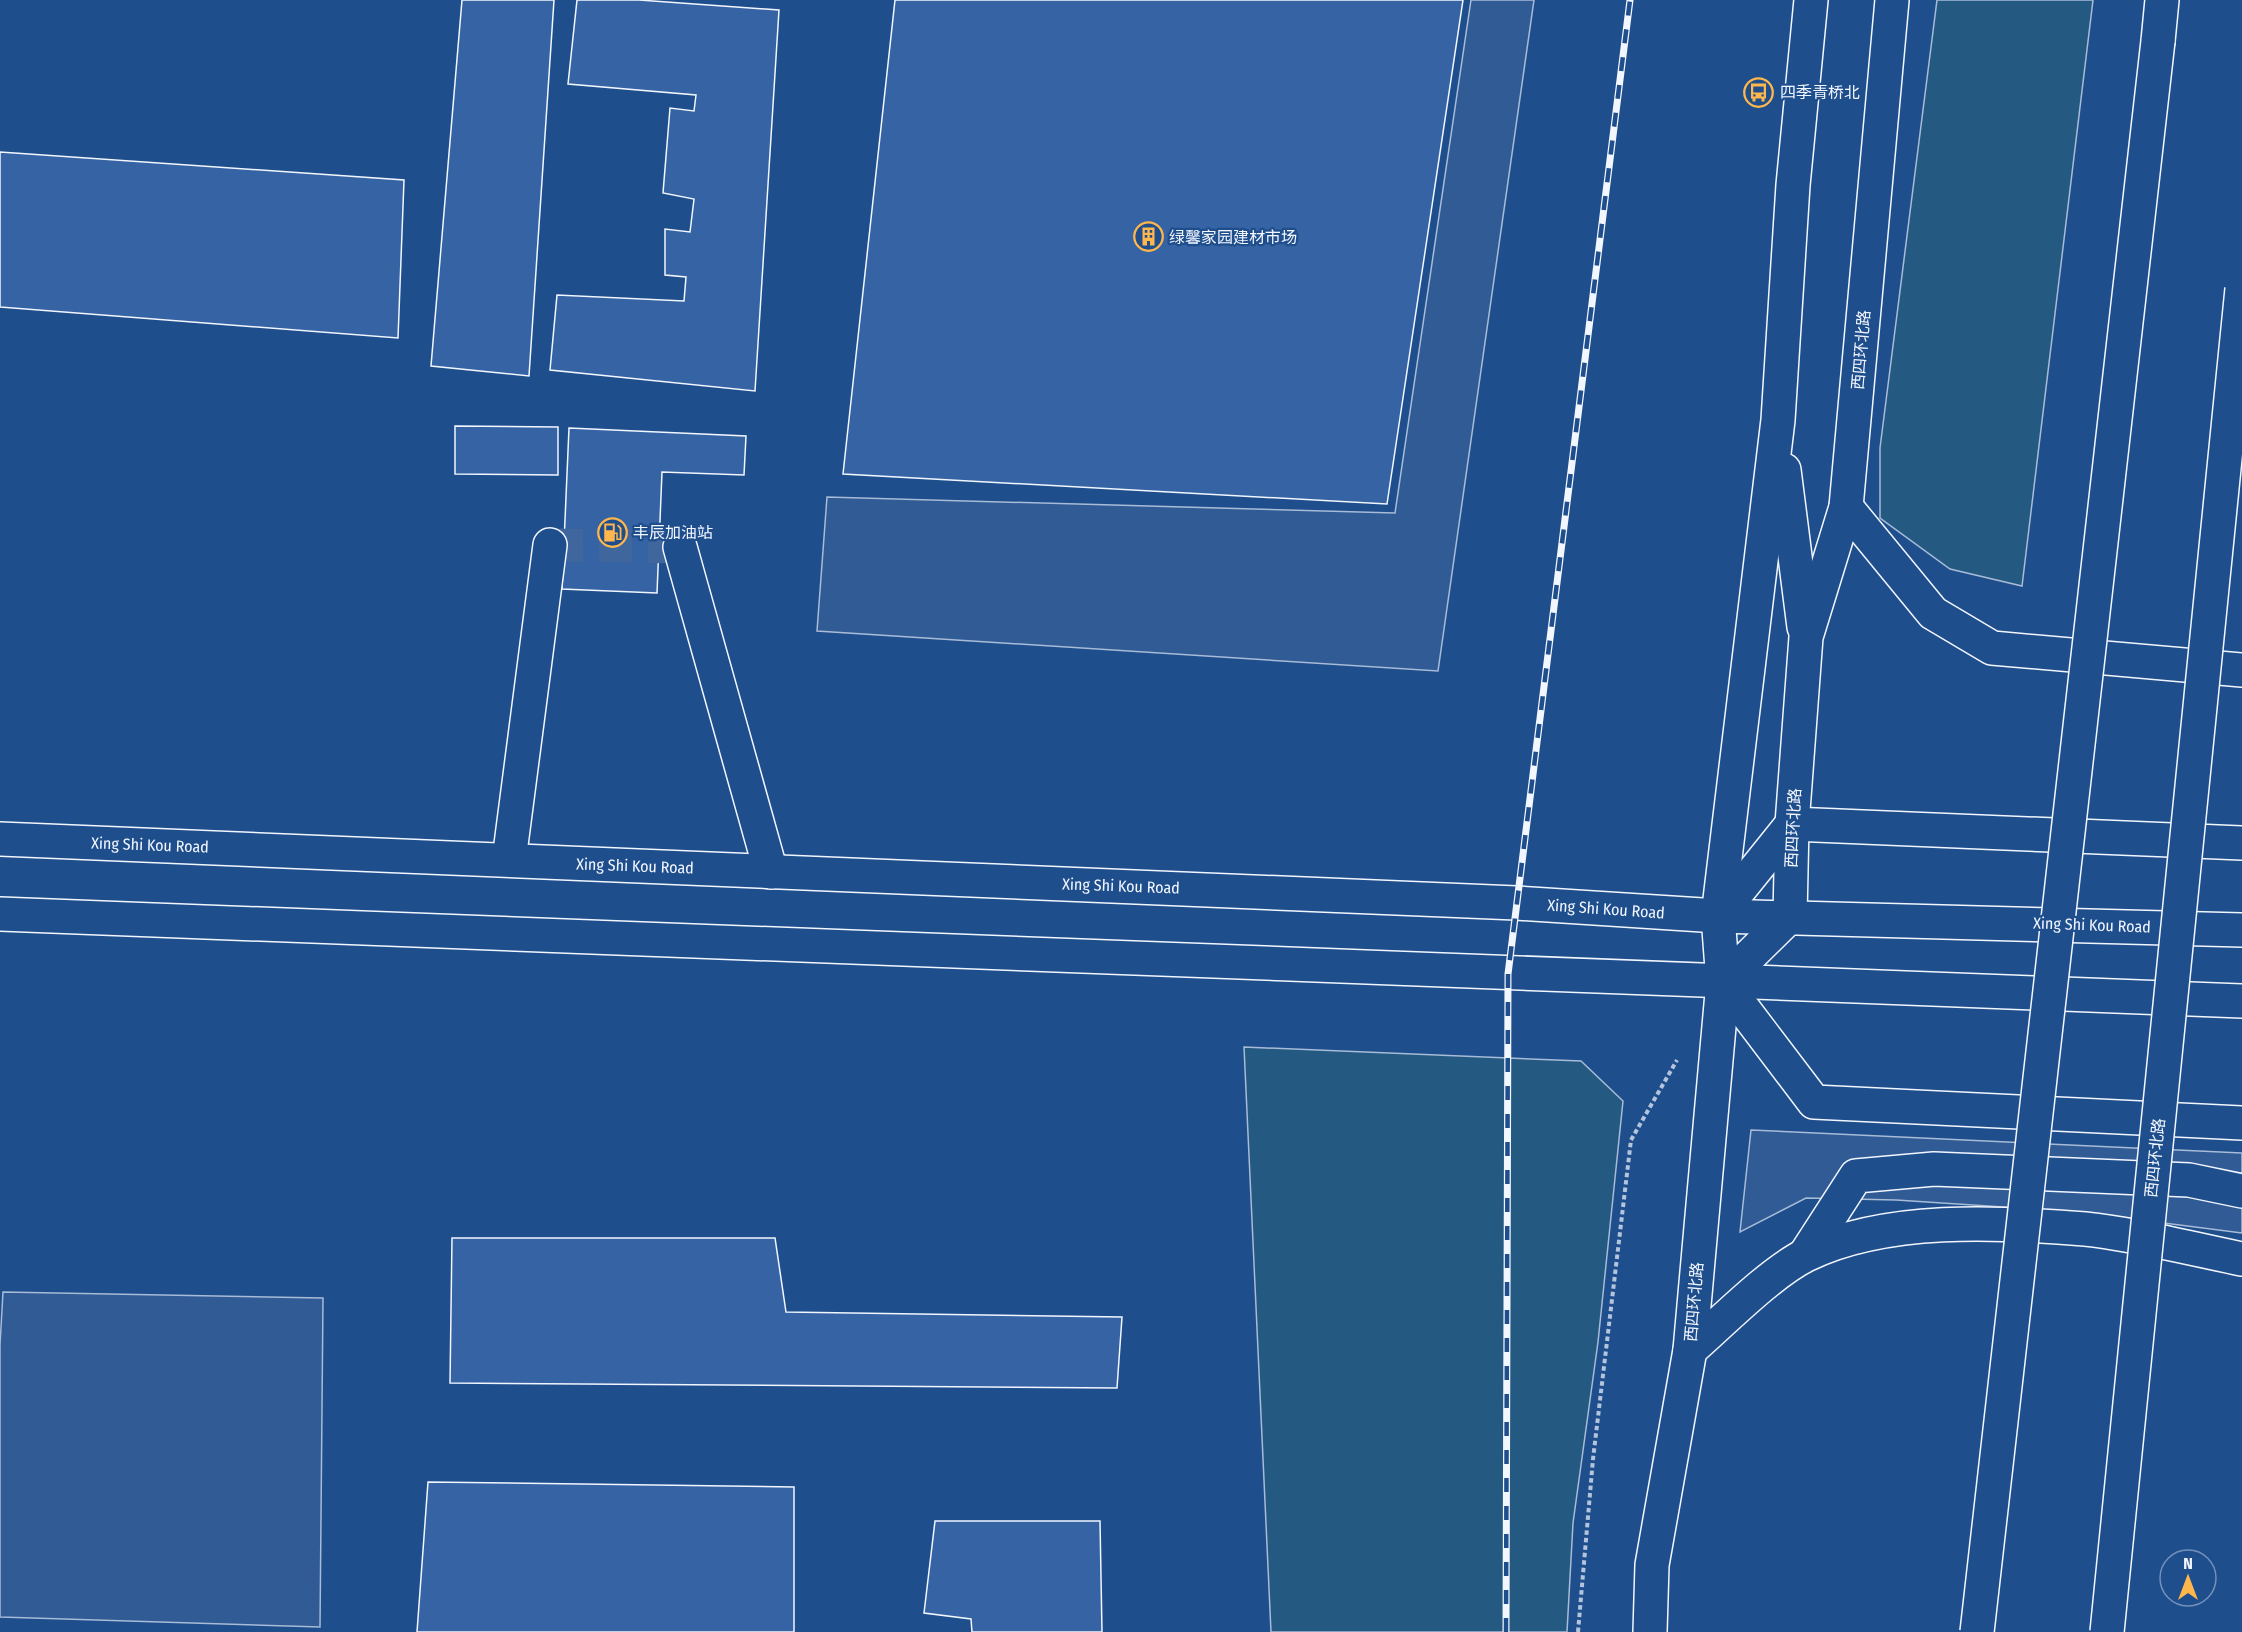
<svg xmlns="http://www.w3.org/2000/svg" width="2242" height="1632" viewBox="0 0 2242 1632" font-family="'Fira Sans Condensed','Noto Sans SC',sans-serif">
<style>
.green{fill:#245a82;stroke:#a8bbd7;stroke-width:1.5}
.parking{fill:#305b95;stroke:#a8bbd7;stroke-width:1.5}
.building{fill:#3563a3;stroke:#f2f6ff;stroke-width:1.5}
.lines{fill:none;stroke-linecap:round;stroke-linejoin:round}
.minor-tunnel{stroke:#3f679d;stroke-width:33;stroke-dasharray:33 16;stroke-linecap:butt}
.minor-casing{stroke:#f2f6ff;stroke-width:36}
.major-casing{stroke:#f2f6ff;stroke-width:36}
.highway-casing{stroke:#f2f6ff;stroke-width:36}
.path{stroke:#b3c4dc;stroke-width:4;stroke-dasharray:4.5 3;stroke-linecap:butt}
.minor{stroke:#1f4e8c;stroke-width:33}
.major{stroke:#1f4e8c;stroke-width:33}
.highway{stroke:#1f4e8c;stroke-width:33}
.rail-casing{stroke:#f2f6ff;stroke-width:7}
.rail{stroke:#1f4e8c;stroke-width:4.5;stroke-dasharray:14;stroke-linecap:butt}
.highway-bridge-casing{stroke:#f2f6ff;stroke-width:36;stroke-linecap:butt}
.highway-bridge{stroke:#1f4e8c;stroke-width:33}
.labels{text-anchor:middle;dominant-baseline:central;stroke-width:4.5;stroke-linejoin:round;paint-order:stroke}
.poi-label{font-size:16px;fill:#f2f6ff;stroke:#1f4e8c;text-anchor:start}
.street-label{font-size:16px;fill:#f2f6ff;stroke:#1f4e8c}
</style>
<rect width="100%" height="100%" fill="#1f4e8c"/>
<g class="green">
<polygon points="1937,0 2093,0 2022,586 1950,569 1880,518 1880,448"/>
<polygon points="1244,1047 1581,1061 1623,1101 1598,1342 1573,1523 1567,1632 1271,1632"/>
</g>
<g class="parking">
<polygon points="1471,0 1534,0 1438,671 817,631 827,497 1395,513"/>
<polygon points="1751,1130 2242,1153 2242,1233 2078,1212 1896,1200 1806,1198 1740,1232"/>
<polygon points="3,1292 323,1298 320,1627 0,1617 0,1345"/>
</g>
<g class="building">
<polygon points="462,0 554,0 529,376 431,366"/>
<polygon points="577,0 639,0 779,10 755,391 550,370 557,295 684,301 686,277 665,275 665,229 690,232 694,199 663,193 670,108 694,111 696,95 568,84"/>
<polygon points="895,0 1463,0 1387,504 843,474"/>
<polygon points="0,152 404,180 398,338 0,307"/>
<polygon points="455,426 558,427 558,475 455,474"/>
<polygon points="569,428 746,436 744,475 662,472 657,593 562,589"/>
<polygon points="452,1238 775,1238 786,1312 1122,1317 1117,1388 450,1383"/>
<polygon points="428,1482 794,1487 794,1632 417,1632"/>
<polygon points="935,1521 1100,1521 1102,1632 972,1632 971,1619 924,1613"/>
</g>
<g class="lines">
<polyline class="minor-tunnel" points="550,545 680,547"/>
<defs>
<g id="minor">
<polyline points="1784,470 1804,627"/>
<polyline points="1846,507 1933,613 1992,648 2242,670"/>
<polyline points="680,547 771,872"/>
<polyline points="509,860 550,545"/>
<polyline points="1718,916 1792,824 2242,843"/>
<polyline points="1723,982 1790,916 1792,824 1806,637 1846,507 1892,0"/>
<polyline points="1723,982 1814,1102 2242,1123"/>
<polyline points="1805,1255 1856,1176 1934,1169 2189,1180 2242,1191"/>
<path d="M1690,1350C1721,1323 1771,1272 1806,1255C1885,1216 1999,1222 2085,1229C2135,1234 2192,1249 2242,1259"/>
<polyline points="1650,1632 1652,1565 1690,1350 1723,982 1718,916 1778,420 1793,185 1811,0"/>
</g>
<g id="major">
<polyline points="0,839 1516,903 1718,916 2242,930"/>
<polyline points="0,914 2242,1001"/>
</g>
<polyline id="highway" points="2158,41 2162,0"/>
</defs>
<use href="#minor" class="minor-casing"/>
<use href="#major" class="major-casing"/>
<use href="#highway" class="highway-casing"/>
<polyline class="path" points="1578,1632 1593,1459 1631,1140 1677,1060"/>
<use href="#minor" class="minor"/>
<use href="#major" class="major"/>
<use href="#highway" class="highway"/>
<defs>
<polyline id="rail" points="1506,1632 1508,974 1630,0"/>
</defs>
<use href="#rail" class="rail-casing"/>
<use href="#rail" class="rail"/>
<defs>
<g id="highway-bridge">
<polyline points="1977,1632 2158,41"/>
<polyline points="2107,1632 2242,289"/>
</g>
</defs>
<use href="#highway-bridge" class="highway-bridge-casing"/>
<use href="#highway-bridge" class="highway-bridge"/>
</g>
<defs>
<symbol id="bus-ring" viewBox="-11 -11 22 22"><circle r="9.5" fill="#1f4e8c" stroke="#ffb74d" stroke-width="1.5"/><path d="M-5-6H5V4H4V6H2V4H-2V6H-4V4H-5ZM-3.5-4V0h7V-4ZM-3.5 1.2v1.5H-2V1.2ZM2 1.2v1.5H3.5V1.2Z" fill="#ffb74d"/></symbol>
<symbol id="building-ring" viewBox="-11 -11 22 22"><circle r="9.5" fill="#1f4e8c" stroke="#ffb74d" stroke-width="1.5"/><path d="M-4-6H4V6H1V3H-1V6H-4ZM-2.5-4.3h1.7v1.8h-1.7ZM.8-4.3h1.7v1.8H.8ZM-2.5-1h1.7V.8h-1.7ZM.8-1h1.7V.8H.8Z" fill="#ffb74d"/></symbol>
<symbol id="fuel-ring" viewBox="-11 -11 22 22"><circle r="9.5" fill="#1f4e8c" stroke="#ffb74d" stroke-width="1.5"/><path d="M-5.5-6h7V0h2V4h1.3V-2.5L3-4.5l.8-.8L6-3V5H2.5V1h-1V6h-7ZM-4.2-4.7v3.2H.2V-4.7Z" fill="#ffb74d"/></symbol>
</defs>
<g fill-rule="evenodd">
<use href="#bus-ring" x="1742" y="76" width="33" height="33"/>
<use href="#building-ring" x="1132" y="220" width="33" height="33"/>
<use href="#fuel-ring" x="596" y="516" width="33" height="33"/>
</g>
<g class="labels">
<g class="poi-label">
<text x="1780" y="92">四季青桥北</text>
<text x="1169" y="237">绿馨家园建材市场</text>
<text x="633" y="532">丰辰加油站</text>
</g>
<g class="street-label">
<text transform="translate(1861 350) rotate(-85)">西四环北路</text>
<text transform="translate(1793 828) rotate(-87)">西四环北路</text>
<text transform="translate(150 845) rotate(2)">Xing Shi Kou Road</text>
<text transform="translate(635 866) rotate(2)">Xing Shi Kou Road</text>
<text transform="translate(1121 886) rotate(2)">Xing Shi Kou Road</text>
<text transform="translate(1606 909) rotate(4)">Xing Shi Kou Road</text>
<text transform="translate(2092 925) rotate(2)">Xing Shi Kou Road</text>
<text transform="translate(2155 1158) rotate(-84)">西四环北路</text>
<text transform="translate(1694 1302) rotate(-85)">西四环北路</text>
</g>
</g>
<g transform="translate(2188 1578)"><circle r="28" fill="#1f4e8c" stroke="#7391ba" stroke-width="1.5"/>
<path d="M0-4.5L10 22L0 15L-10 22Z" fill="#ffb74d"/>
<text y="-9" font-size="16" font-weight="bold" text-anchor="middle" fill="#f2f6ff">N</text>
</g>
</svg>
